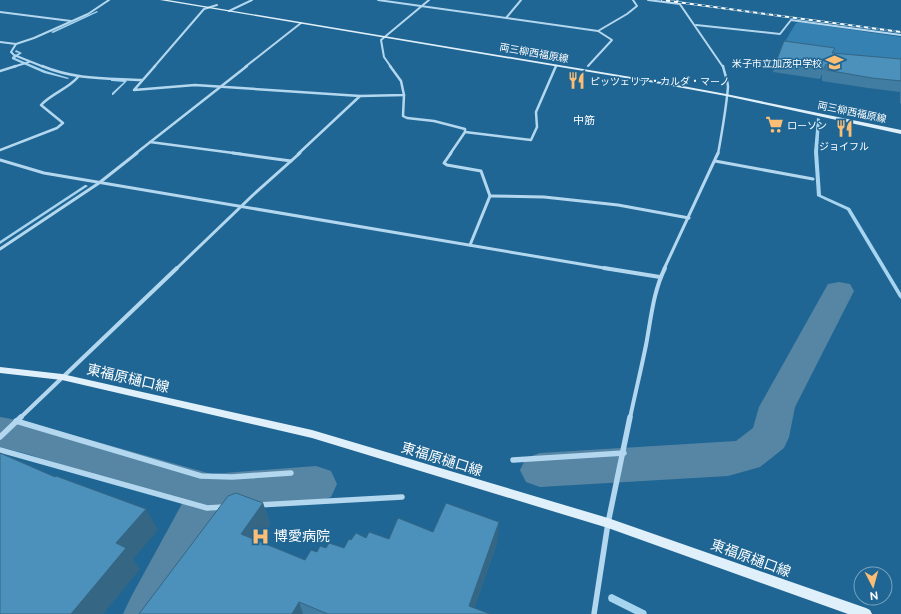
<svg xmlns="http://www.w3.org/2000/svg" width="901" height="614" viewBox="0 0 901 614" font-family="Raleway,'Noto Sans JP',sans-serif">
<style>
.green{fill:#3481b2}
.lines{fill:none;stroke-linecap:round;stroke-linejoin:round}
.stream{fill:#a7d4ef;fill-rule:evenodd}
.river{fill:#5786a5;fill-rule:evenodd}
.minor-far4{stroke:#b3d7ee;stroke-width:2}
.minor-far3{stroke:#b3d7ee;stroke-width:2.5}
.minor-far2{stroke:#b3d7ee;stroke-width:3}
.minor-far1{stroke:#b3d7ee;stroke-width:4}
.minor{stroke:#b3d7ee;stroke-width:5.5}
.secondary{fill:#e0f0fa;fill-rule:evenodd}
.rail-casing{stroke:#fff;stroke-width:2}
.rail{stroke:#206694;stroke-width:1.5;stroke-dasharray:4;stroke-linecap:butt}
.wall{fill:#417da2}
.shaded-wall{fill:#356684}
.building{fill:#4c91bc;stroke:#356684}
.labels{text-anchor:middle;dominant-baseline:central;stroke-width:3;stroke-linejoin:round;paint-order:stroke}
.far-street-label{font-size:10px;fill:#fff;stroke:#206694}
.far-poi-label{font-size:10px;fill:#fff;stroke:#206694;text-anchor:start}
.far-neighbourhood-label{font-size:11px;fill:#fff;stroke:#206694}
.near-street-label{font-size:14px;fill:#fff;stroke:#206694}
.near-poi-label{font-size:14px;fill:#fff;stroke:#206694;text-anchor:start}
</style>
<rect width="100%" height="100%" fill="#206694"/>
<polygon class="green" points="799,22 901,37 901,65 780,50 796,23"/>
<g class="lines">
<g class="stream">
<polygon points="97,11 98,12 53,33 51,32"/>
<polygon points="16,50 22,53 15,58 46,71 69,78 68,79 44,73 12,59 12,57 19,53 15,52"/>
<polygon points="111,79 126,80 127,81 113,95 112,95 112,93 124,82 112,81 111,81"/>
<polygon points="817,118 820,119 818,152 821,195 850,208 901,293 901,299 899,297 847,210 817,196 814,152"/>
<polygon points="85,185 86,185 88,186 0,244 0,241"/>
<polygon points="612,594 646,611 647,614 635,614 609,601 608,598 609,595"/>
</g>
<g class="river">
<polygon points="839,282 850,284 854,291 795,407 789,437 784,448 760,467 728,476 540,487 526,482 520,470 526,458 540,453 736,441 753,428 759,407 824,291 828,284"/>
<polygon points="0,417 27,422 211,474 316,466 331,471 337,484 331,497 316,502 224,509 174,614 123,614 131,597 183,502 27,454 0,447"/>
</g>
<g class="minor-far4">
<polyline points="378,0 598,31 612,40 588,66"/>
<polyline points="648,0 680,4"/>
<polyline points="677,0 723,67"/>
<polyline points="229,11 252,0"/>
<polyline points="0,12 71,21"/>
<polyline points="506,18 521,0"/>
<polyline points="696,25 780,34 791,20 901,35"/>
<polyline points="598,31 627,14 637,6 633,0"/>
<polyline points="0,42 16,44 34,38 88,14 109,0"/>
<polyline points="16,44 11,52 14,55 44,67"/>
<polyline points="13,67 29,62"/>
<polyline points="154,67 204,9 217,5"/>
<polyline points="245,67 301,23"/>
<polyline points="391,67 384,57 381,40 429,0"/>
</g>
<g class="minor-far3">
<path d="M42,66C76,80 106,78 142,80"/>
<polyline points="155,66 134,90 195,85 360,96 298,154"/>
<polyline points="0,71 16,66"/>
<polyline points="404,95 403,116 407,118 434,121 465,129 465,132 450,154"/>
<polyline points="360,96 404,95 401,81 390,66"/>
<polyline points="465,132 531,140 537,127 536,112 556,66"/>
<polyline points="150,142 241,154"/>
<path d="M0,150L57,128L63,123L41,105C52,93 68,89 78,77"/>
<polyline points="135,154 247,66"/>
<path d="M718,154C722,132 726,110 728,87C728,81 724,72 723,66"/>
</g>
<g class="minor-far2">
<polyline points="233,153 291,161"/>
<polyline points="451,153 444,163 447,165 481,171 490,196 470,245"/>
<polyline points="0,160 44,173 610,269"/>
<polyline points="715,161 813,179"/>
<polyline points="490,196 544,197 618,205 689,218"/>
<polyline points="0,249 99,183 137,153"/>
<polyline points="176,269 253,195 300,153"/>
<polyline points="664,269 718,153"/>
</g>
<g class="minor-far1">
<polyline points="604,268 660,277"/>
<polyline points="20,418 177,268"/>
<path d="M630,418C635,394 641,370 646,345C651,319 653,292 665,268"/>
</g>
<g class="minor">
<polyline points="16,421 201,476 232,477 291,473"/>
<polyline points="0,437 21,417"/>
<polyline points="0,450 207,508 224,507"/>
<polyline points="513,460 624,453"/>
<polyline points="258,505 402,497"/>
<polyline points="594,614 608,523 630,417"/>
</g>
<g class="secondary">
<polygon points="160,0 168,0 661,82 726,94 901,130 901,134 726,96 661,84"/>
<polygon points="0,367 62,374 312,430 608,518 866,608 870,610 872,614 848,614 608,528 312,438 62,380 0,373"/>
</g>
<defs>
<polyline id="rail" points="662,0 901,32"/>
</defs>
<use href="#rail" class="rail-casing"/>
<use href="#rail" class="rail"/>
</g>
<g class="wall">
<polygon points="833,53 901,59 901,104 900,103 900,92 868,88 822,81 822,74 820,79 773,72 776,62"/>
<polygon points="263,503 270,524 259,541 305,560 317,552 326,548 344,548 351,540 366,538 389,539 433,532 497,543 474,608 490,614 139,614"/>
</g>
<g class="shaded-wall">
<polygon points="263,503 270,524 250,555 241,534"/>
<polygon points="146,509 158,530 133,559 140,569 103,614 71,614 116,543"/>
<polygon points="499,522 497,543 472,614 469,606"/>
<polygon points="299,602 303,614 292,614"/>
</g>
<g class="building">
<polygon points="784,41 835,48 832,53 901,59 901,81 872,78 826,70 826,64 824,69 776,62"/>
<polygon points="0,453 55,477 56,476 146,509 116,543 126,548 71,614 0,614"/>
<polygon points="236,493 263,503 241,534 305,560 311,550 317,552 320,546 326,548 329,543 344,548 349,539 351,540 356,533 366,538 369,532 389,539 398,518 433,532 446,503 499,522 469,606 490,614 328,614 299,602 292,614 139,614 228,496"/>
</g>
<defs>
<symbol id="school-bare" viewBox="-9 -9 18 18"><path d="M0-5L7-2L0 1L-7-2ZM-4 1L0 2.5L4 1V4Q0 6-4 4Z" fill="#fbbe74" stroke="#206694" stroke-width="2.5" paint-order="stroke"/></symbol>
<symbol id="restaurant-bare" viewBox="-9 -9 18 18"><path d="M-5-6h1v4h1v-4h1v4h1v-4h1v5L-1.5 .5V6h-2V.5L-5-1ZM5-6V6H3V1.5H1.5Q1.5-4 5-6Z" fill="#fbbe74" stroke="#206694" stroke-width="2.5" paint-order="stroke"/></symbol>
<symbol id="supermarket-bare" viewBox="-9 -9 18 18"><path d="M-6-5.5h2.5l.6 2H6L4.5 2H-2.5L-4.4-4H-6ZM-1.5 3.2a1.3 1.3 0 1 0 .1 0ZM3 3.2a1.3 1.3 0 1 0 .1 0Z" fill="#fbbe74" stroke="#206694" stroke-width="2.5" paint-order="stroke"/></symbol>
<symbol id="hospital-bare" viewBox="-9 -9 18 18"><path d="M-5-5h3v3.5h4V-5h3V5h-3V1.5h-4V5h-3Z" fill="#fbbe74" stroke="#206694" stroke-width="2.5" paint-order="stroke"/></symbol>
</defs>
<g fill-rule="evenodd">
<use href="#school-bare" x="822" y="50" width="25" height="25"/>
<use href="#restaurant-bare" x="564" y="68" width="25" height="25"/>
<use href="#supermarket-bare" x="762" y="112" width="25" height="25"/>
<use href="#restaurant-bare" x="832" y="116" width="25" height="25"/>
<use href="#hospital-bare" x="248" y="524" width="25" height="25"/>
</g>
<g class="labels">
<g class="far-street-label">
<text transform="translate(534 53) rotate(10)">両三柳西福原線</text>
<text transform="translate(852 112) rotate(12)">両三柳西福原線</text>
</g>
<g class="far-poi-label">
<text x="822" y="63" text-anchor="end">米子市立加茂中学校</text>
<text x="590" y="81">ピッツェリア・カルダ・マーノ</text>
<text x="787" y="125">ローソン</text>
<text x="844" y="146" text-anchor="middle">ジョイフル</text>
</g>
<g class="far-neighbourhood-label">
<text x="584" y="120">中筋</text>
</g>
<g class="near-street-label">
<text transform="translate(128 378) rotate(13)">東福原樋口線</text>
<text transform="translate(442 459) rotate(17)">東福原樋口線</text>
<text transform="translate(751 558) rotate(20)">東福原樋口線</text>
</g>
<g class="near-poi-label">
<text x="274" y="536">博愛病院</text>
</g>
</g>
<g transform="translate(873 586) rotate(174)"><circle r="19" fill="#206694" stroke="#79a3bf"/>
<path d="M0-3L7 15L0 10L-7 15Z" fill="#fbbe74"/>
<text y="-6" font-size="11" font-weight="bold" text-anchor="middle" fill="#ffffff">N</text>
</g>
</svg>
